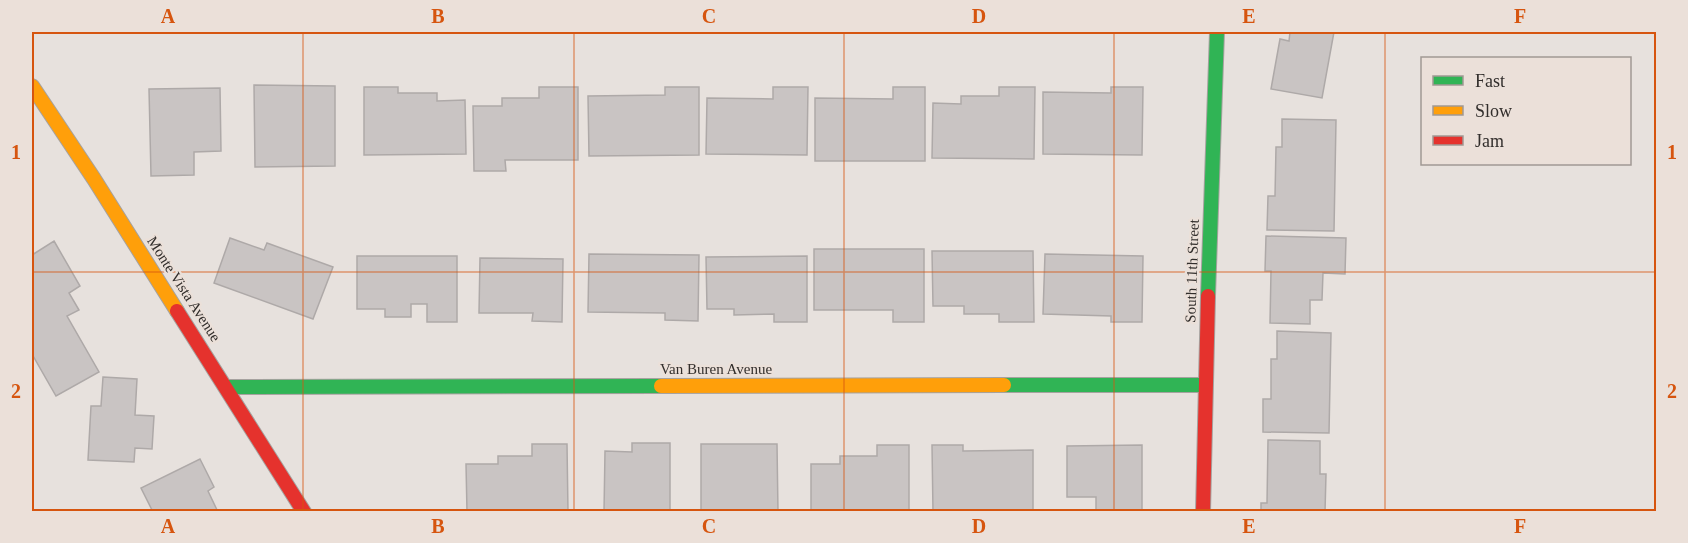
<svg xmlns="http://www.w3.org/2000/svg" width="1688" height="543" viewBox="0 0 1688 543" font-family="Georgia,serif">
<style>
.building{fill:#c9c4c3;stroke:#aea9a8;stroke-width:1.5}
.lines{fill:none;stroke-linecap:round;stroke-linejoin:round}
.fast-casing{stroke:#a6a29f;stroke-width:16}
.slow-casing{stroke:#a6a29f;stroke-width:16}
.jam-casing{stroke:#a6a29f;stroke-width:16}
.fast{stroke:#30b455;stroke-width:14}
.slow{stroke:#ff9f0a;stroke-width:14}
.jam{stroke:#e5322d;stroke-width:14}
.grid{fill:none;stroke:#d6550f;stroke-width:1.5;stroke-opacity:0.55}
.labels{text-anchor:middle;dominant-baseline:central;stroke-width:4.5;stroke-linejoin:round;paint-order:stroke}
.street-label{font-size:15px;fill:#322e2c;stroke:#ebe0d9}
.neatline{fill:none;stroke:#d6550f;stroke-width:2}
.grid-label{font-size:20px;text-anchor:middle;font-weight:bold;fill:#d6550f}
</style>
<rect width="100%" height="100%" fill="#e7e1dd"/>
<g class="building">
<polygon points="1290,32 1334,32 1322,98 1271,89 1280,39 1289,41"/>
<polygon points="254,85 335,86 335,166 255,167"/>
<polygon points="364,87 398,87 398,93 437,93 437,101 465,100 466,154 364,155"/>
<polygon points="539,87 578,87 578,160 505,160 506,171 474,171 473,106 502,106 502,98 539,98"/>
<polygon points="665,87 699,87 699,155 589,156 588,96 665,95"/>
<polygon points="773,87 808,87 807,155 706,154 707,98 773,99"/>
<polygon points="893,87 925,87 925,161 815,161 815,98 893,99"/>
<polygon points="999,87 1035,87 1034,159 932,158 933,103 961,104 961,96 999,96"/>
<polygon points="1111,87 1143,87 1142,155 1043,154 1043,92 1111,93"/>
<polygon points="220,88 221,151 194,152 194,175 151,176 149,89"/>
<polygon points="1282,119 1336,120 1334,231 1267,230 1268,196 1275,196 1276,147 1282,147"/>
<polygon points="1266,236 1346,238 1345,274 1323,273 1322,300 1310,300 1310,324 1270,323 1271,271 1265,271"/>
<polygon points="230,238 264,250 267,243 333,267 313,319 214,283"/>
<polygon points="54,241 80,286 69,293 79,310 67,316 99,372 56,396 32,354 32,255"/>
<polygon points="814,249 924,249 924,322 893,322 893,310 814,310"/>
<polygon points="932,251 1033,251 1034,322 999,322 999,314 964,314 964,306 933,306"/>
<polygon points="589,254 699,255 698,321 665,320 665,313 588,312"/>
<polygon points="1045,254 1143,256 1142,322 1111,322 1111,316 1043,314"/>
<polygon points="357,256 457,256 457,322 427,322 427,304 411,304 411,317 385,317 385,309 357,309"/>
<polygon points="807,256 807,322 774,322 774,314 734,315 734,309 707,309 706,257"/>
<polygon points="480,258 563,259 562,322 532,321 533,313 479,313"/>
<polygon points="1277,331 1331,333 1329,433 1263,432 1263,399 1271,399 1271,359 1277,359"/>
<polygon points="103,377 137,379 135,415 154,416 152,449 135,448 134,462 88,460 91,406 101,406"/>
<polygon points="1268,440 1320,441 1320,474 1326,474 1325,512 1261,512 1261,503 1267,503"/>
<polygon points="632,443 670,443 670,512 604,512 605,451 632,452"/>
<polygon points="532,444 567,444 568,512 467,512 466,464 498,464 498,456 532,456"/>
<polygon points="701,444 777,444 778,512 701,512"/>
<polygon points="877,445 909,445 909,512 811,512 811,464 840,464 840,456 877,456"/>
<polygon points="932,445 963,445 963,451 1033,450 1033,512 933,512"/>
<polygon points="1142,445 1142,512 1096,512 1096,497 1067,497 1067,446"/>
<polygon points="200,459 214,487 208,491 218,512 153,512 141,488"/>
</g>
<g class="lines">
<defs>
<g id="fast">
<polyline points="1208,296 1217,32"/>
<polyline points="1004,385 1205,385"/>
<polyline points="227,387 661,386"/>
</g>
<g id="slow">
<polyline points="32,86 94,179 177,311"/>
<polyline points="661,386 1004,385"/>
</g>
<g id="jam">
<polyline points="177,311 304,512"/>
<polyline points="1203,512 1208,296"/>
</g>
</defs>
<use href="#fast" class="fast-casing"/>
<use href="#slow" class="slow-casing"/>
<use href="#jam" class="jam-casing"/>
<use href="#fast" class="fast"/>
<use href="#slow" class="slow"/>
<use href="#jam" class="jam"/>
</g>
<path class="grid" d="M303,32V512M574,32V512M844,32V512M1114,32V512M1385,32V512M32,272H1656"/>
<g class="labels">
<g class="street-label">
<text transform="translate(1192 271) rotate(-88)">South 11th Street</text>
<text transform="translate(184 289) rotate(57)">Monte Vista Avenue</text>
<text x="716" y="369">Van Buren Avenue</text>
</g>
</g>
<rect width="1688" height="543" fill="none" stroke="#ebe0d9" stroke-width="66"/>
<rect x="1421" y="57" width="210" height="108" fill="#ebe0d9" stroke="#a19994" stroke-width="1.5"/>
<rect x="1433" y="76" width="30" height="9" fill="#30b455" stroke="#a19994" stroke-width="1.5"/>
<text x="1475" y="87" font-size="18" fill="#322e2c">Fast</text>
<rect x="1433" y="106" width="30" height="9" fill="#ff9f0a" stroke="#a19994" stroke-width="1.5"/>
<text x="1475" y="117" font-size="18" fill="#322e2c">Slow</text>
<rect x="1433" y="136" width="30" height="9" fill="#e5322d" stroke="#a19994" stroke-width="1.5"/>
<text x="1475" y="147" font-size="18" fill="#322e2c">Jam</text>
<rect x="33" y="33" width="1622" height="477" class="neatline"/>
<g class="grid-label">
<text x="168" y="23">A</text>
<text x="438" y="23">B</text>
<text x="709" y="23">C</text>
<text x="979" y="23">D</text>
<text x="1249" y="23">E</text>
<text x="1520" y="23">F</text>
<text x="16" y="159">1</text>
<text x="1672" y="159">1</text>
<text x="16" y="398">2</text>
<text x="1672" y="398">2</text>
<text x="168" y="533">A</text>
<text x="438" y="533">B</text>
<text x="709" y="533">C</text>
<text x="979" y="533">D</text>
<text x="1249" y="533">E</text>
<text x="1520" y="533">F</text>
</g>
</svg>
